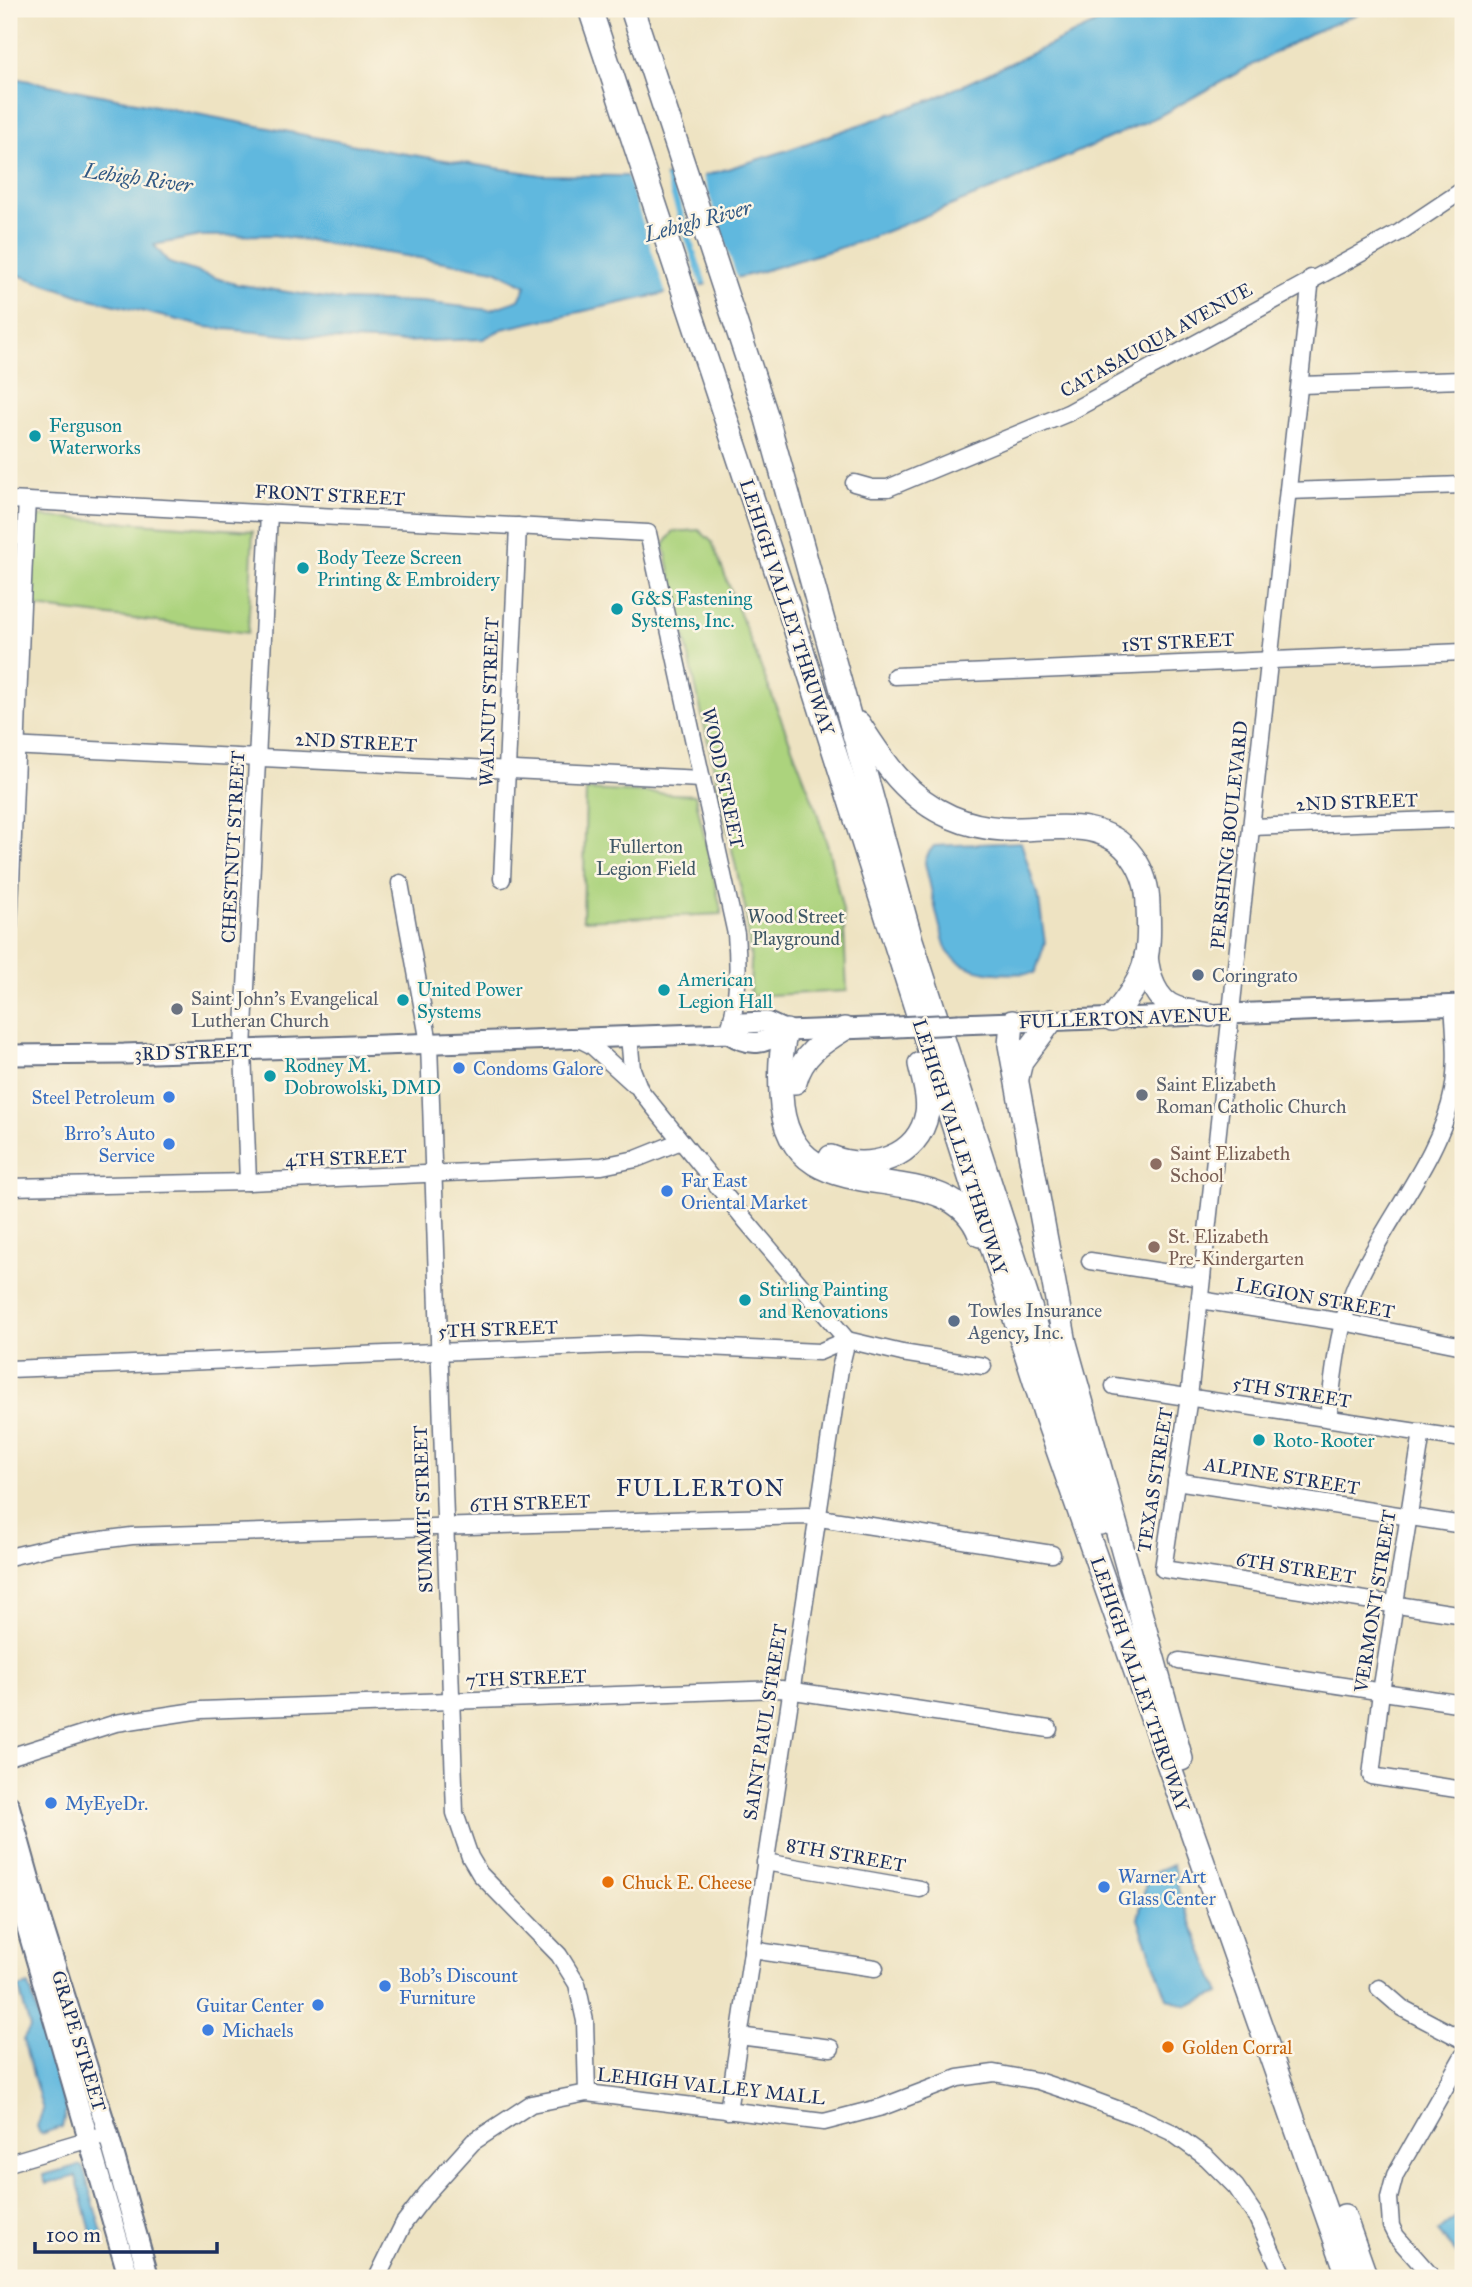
<svg xmlns="http://www.w3.org/2000/svg" width="1472" height="2287" viewBox="0 0 1472 2287" font-family="'IM FELL Great Primer',serif">
<style>
.green{fill:#acd37d;stroke:#64816e;stroke-width:2}
.water{fill:#61b8de;stroke:#3e749e;stroke-width:2;fill-rule:evenodd}
.pier{fill:#eee3c2}
.lines{fill:none;stroke-linecap:round;stroke-linejoin:round}
.minor-casing{stroke:#656e81;stroke-width:19}
.major-casing{stroke:#656e81;stroke-width:23}
.highway-casing{stroke:#656e81;stroke-width:26}
.minor{stroke:#fff;stroke-width:16}
.major{stroke:#fff;stroke-width:19}
.highway{stroke:#fff;stroke-width:23}
.major-bridge-casing{stroke:#656e81;stroke-width:23;stroke-linecap:butt}
.major-bridge{stroke:#fff;stroke-width:19}
.culture-dot{fill:#0f9aa8;stroke:#fcf5e5;stroke-width:2.5}
.service-dot{fill:#5c6f8a;stroke:#fcf5e5;stroke-width:2.5}
.worship-dot{fill:#6b7280;stroke:#fcf5e5;stroke-width:2.5}
.shop-dot{fill:#3f7fe0;stroke:#fcf5e5;stroke-width:2.5}
.education-dot{fill:#8d6e63;stroke:#fcf5e5;stroke-width:2.5}
.food-dot{fill:#e8710a;stroke:#fcf5e5;stroke-width:2.5}
.labels{text-anchor:middle;dominant-baseline:central;stroke-width:5;stroke-linejoin:round;paint-order:stroke}
.street-label{font-size:19px;fill:#1b2f5e;stroke:#fcf5e5}
.culture-label{font-size:19px;fill:#0d838f;stroke:#fcf5e5;text-anchor:start}
.park-label{font-size:19px;fill:#3f5866;stroke:#fcf5e5}
.service-label{font-size:19px;fill:#4e5e75;stroke:#fcf5e5;text-anchor:start}
.worship-label{font-size:19px;fill:#5b616d;stroke:#fcf5e5;text-anchor:start}
.shop-label{font-size:19px;fill:#366cbe;stroke:#fcf5e5;text-anchor:start}
.education-label{font-size:19px;fill:#785e54;stroke:#fcf5e5;text-anchor:start}
.food-label{font-size:19px;fill:#c56008;stroke:#fcf5e5;text-anchor:start}
.water-label{font-size:21px;font-style:italic;fill:#305884;stroke:#fcf5e5}
.quarter-label{font-size:23px;letter-spacing:2px;fill:#1b2f5e;stroke:#fcf5e5}
</style>
<rect width="100%" height="100%" fill="#fcf5e5"/>
<filter id="ink" filterUnits="userSpaceOnUse"><feTurbulence type="fractalNoise" baseFrequency=".0143" numOctaves="2"/><feDisplacementMap in="SourceGraphic" scale="14" xChannelSelector="R" yChannelSelector="G"/><feConvolveMatrix kernelMatrix="1 2 1 2 8 2 1 2 1" color-interpolation-filters="sRGB"/></filter>
<filter id="wash" filterUnits="userSpaceOnUse"><feTurbulence type="fractalNoise" baseFrequency=".00686" numOctaves="4" result="noise"/><feDisplacementMap in="SourceGraphic" scale="28" xChannelSelector="R" yChannelSelector="G"/><feGaussianBlur stdDeviation="1.57" result="paint"/><feColorMatrix in="noise" values="0 0 0 0 0 0 0 0 0 0 0 0 0 0 0 0 0 1.4 0 .05"/><feComposite in="paint" operator="in"/></filter>
<g filter="url(#wash)">
<rect width="100%" height="100%" fill="#eee3c2"/>
<g class="green">
<polygon points="35,516 253,531 248,633 28,606"/>
<polygon points="699,530 712,542 815,806 828,847 843,911 847,991 750,996 751,962 746,912 664,545 673,532"/>
<polygon points="586,790 695,795 722,914 583,920"/>
</g>
<g class="water">
<path d="M1127,9H1370L1309,34L1159,116L1003,185L862,241L753,274L502,329L483,339L398,342L323,339L206,327L87,298L9,272V77L381,150L541,175L701,177L782,152L933,99ZM273,235L495,270L526,286L519,300L490,310L422,302L340,300L235,284L169,263L154,245L200,236Z"/>
<path d="M1021,842L1039,900L1045,943L1035,973C1009,974 967,977 948,952C942,944 929,878 925,863L926,856L934,846Z"/>
<polygon points="1173,1865 1180,1896 1220,1993 1187,2006 1167,1998 1138,1919 1148,1875"/>
<polygon points="29,1985 66,2110 62,2127 40,2134 37,2126 43,2110 23,2040 30,2028 19,1988"/>
<polygon points="80,2165 83,2167 103,2236 93,2239 76,2176 46,2184 43,2175"/>
<polygon points="1458,2215 1463,2221 1463,2226 1458,2231 1463,2238 1463,2248 1457,2254 1438,2232"/>
</g>
<g class="pier">
<polygon points="626,172 663,173 702,289 667,297"/>
<polygon points="670,173 702,173 738,281 708,287"/>
</g>
</g>
<g filter="url(#ink)">
<g class="lines">
<defs>
<g id="minor">
<polyline points="1311,278 1189,1397 1163,1569 1463,1615"/>
<polyline points="1300,385 1463,380"/>
<polyline points="854,483 872,488 888,488 1068,413 1400,232 1463,190"/>
<polyline points="1288,491 1463,485"/>
<path d="M9,500L648,533L736,934C739,968 739,1002 728,1033"/>
<polyline points="895,676 1463,652"/>
<polyline points="9,746 702,779"/>
<polyline points="1251,827 1463,819"/>
<polyline points="502,879 518,526"/>
<polyline points="400,883 429,1043 455,1813 470,1857 480,1874 559,1955 577,1984 585,2021 587,2093"/>
<path d="M9,927C16,785 19,643 27,501"/>
<polyline points="629,1036 632,1069 640,1090 746,1221 847,1340"/>
<polyline points="577,1038 591,1045 635,1085"/>
<polyline points="248,1182 243,1050 269,513"/>
<polyline points="9,1187 248,1182 602,1166 636,1159 681,1141"/>
<polyline points="1090,1261 1202,1278"/>
<polyline points="1200,1300 1343,1322 1463,1346"/>
<polyline points="9,1369 638,1344 819,1352 847,1340 902,1353 983,1366"/>
<polyline points="1114,1386 1463,1439"/>
<path d="M1328,1418C1334,1374 1337,1329 1355,1287C1382,1224 1441,1157 1453,1091C1458,1063 1455,1033 1453,1005"/>
<polyline points="1422,1432 1381,1692 1371,1776 1463,1790"/>
<polyline points="1176,1481 1463,1525"/>
<polyline points="9,1557 55,1546 132,1536 807,1516 1052,1554"/>
<polyline points="1179,1661 1463,1704"/>
<polyline points="9,1757 116,1723 201,1710 781,1689 1049,1729"/>
<polyline points="765,1862 920,1889"/>
<polyline points="752,1950 875,1968"/>
<polyline points="1379,1988 1402,2008 1463,2040"/>
<polyline points="739,2036 831,2048"/>
<polyline points="728,2111 840,1369 847,1340"/>
<polyline points="9,2163 100,2136"/>
<polyline points="377,2278 404,2223 427,2193 473,2142 531,2104 587,2093 824,2122 882,2107 958,2078 994,2073 1038,2081 1068,2091 1141,2118 1171,2132 1207,2158 1236,2187 1257,2218 1284,2278"/>
<polyline points="1433,2278 1396,2236 1391,2226 1389,2198 1395,2175 1463,2056"/>
</g>
<g id="major">
<polyline points="959,1024 1463,1005"/>
<polyline points="728,1033 742,1023 766,1022 786,1031 896,1027"/>
<path d="M9,1055L124,1054L728,1033C752,1048 762,1044 786,1031"/>
<polyline points="9,1805 41,1920 108,2133 149,2278"/>
<polyline points="9,1866 129,2278"/>
</g>
<g id="highway">
<polyline points="590,9 787,603 1047,1419 1349,2278"/>
<polyline points="632,9 766,415 911,940 1100,1523"/>
<path d="M859,724C884,763 907,798 951,817C967,824 985,828 1003,829C1046,831 1102,814 1132,856C1143,871 1148,888 1148,906C1149,927 1150,955 1141,974C1135,990 1122,1004 1112,1019"/>
<path d="M1146,956C1148,975 1155,1001 1176,1008C1186,1012 1199,1013 1210,1015"/>
<polyline points="1012,1022 1010,1045 1065,1343 1181,1759"/>
<path d="M786,1031C780,1055 780,1070 781,1095C787,1227 946,1144 980,1235"/>
<polyline points="1017,1078 1021,1061 1051,1021"/>
<path d="M795,1082C802,1055 821,1043 844,1029"/>
<path d="M831,1157C869,1173 919,1157 927,1113C930,1097 923,1079 920,1064"/>
<polyline points="1344,2216 1366,2278"/>
</g>
</defs>
<use href="#minor" class="minor-casing"/>
<use href="#major" class="major-casing"/>
<use href="#highway" class="highway-casing"/>
<use href="#minor" class="minor"/>
<use href="#major" class="major"/>
<use href="#highway" class="highway"/>
<defs>
<polyline id="major-bridge" points="896,1027 959,1024"/>
</defs>
<use href="#major-bridge" class="major-bridge-casing"/>
<use href="#major-bridge" class="major-bridge"/>
</g>
</g>
<g class="culture-dot">
<circle cx="35" cy="436" r="7"/>
<circle cx="303" cy="568" r="7"/>
<circle cx="617" cy="609" r="7"/>
<circle cx="664" cy="990" r="7"/>
<circle cx="403" cy="1000" r="7"/>
<circle cx="270" cy="1076" r="7"/>
<circle cx="745" cy="1300" r="7"/>
<circle cx="1259" cy="1440" r="7"/>
</g>
<g class="service-dot">
<circle cx="1198" cy="975" r="7"/>
<circle cx="954" cy="1321" r="7"/>
</g>
<g class="worship-dot">
<circle cx="177" cy="1009" r="7"/>
<circle cx="1142" cy="1095" r="7"/>
</g>
<g class="shop-dot">
<circle cx="459" cy="1068" r="7"/>
<circle cx="169" cy="1097" r="7"/>
<circle cx="169" cy="1144" r="7"/>
<circle cx="667" cy="1191" r="7"/>
<circle cx="51" cy="1803" r="7"/>
<circle cx="1104" cy="1887" r="7"/>
<circle cx="385" cy="1986" r="7"/>
<circle cx="318" cy="2005" r="7"/>
<circle cx="208" cy="2030" r="7"/>
</g>
<g class="education-dot">
<circle cx="1156" cy="1164" r="7"/>
<circle cx="1154" cy="1247" r="7"/>
</g>
<g class="food-dot">
<circle cx="608" cy="1882" r="7"/>
<circle cx="1168" cy="2047" r="7"/>
</g>
<g class="labels">
<g class="street-label">
<text transform="translate(1156 340) rotate(-29)">CATASAUQUA AVENUE</text>
<text transform="translate(330 495) rotate(3)">FRONT STREET</text>
<text transform="translate(787 607) rotate(72)">LEHIGH VALLEY THRUWAY</text>
<text transform="translate(1178 642) rotate(-3)">1ST STREET</text>
<text transform="translate(489 702) rotate(-88)">WALNUT STREET</text>
<text transform="translate(356 742) rotate(3)">2ND STREET</text>
<text transform="translate(723 778) rotate(78)">WOOD STREET</text>
<text transform="translate(1357 802) rotate(-2)">2ND STREET</text>
<text transform="translate(1229 835) rotate(-84)">PERSHING BOULEVARD</text>
<text transform="translate(233 847) rotate(-87)">CHESTNUT STREET</text>
<text transform="translate(1125 1018) rotate(-2)">FULLERTON AVENUE</text>
<text transform="translate(193 1052) rotate(-2)">3RD STREET</text>
<text transform="translate(960 1147) rotate(72)">LEHIGH VALLEY THRUWAY</text>
<text transform="translate(346 1158) rotate(-2)">4TH STREET</text>
<text transform="translate(1315 1298) rotate(10)">LEGION STREET</text>
<text transform="translate(498 1329) rotate(-2)">5TH STREET</text>
<text transform="translate(1292 1392) rotate(9)">5TH STREET</text>
<text transform="translate(1282 1476) rotate(9)">ALPINE STREET</text>
<text transform="translate(1155 1480) rotate(-81)">TEXAS STREET</text>
<text transform="translate(530 1503) rotate(-2)">6TH STREET</text>
<text transform="translate(423 1509) rotate(-92)">SUMMIT STREET</text>
<text transform="translate(1296 1568) rotate(9)">6TH STREET</text>
<text transform="translate(1375 1601) rotate(-81)">VERMONT STREET</text>
<text transform="translate(526 1678) rotate(-2)">7TH STREET</text>
<text transform="translate(1140 1684) rotate(71)">LEHIGH VALLEY THRUWAY</text>
<text transform="translate(765 1722) rotate(-81)">SAINT PAUL STREET</text>
<text transform="translate(846 1855) rotate(10)">8TH STREET</text>
<text transform="translate(79 2041) rotate(73)">GRAPE STREET</text>
<text transform="translate(711 2086) rotate(6)">LEHIGH VALLEY MALL</text>
</g>
<g class="culture-label">
<text x="49" y="425">Ferguson<tspan x="49" dy="22">Waterworks</tspan></text>
<text x="317" y="557">Body Teeze Screen<tspan x="317" dy="22">Printing &amp; Embroidery</tspan></text>
<text x="631" y="598">G&amp;S Fastening<tspan x="631" dy="22">Systems, Inc.</tspan></text>
<text x="678" y="979">American<tspan x="678" dy="22">Legion Hall</tspan></text>
<text x="417" y="989">United Power<tspan x="417" dy="22">Systems</tspan></text>
<text x="284" y="1065">Rodney M.<tspan x="284" dy="22">Dobrowolski, DMD</tspan></text>
<text x="759" y="1289">Stirling Painting<tspan x="759" dy="22">and Renovations</tspan></text>
<text x="1273" y="1440">Roto-Rooter</text>
</g>
<g class="park-label">
<text x="646" y="846">Fullerton<tspan x="646" dy="22">Legion Field</tspan></text>
<text x="796" y="916">Wood Street<tspan x="796" dy="22">Playground</tspan></text>
</g>
<g class="service-label">
<text x="1212" y="975">Coringrato</text>
<text x="968" y="1310">Towles Insurance<tspan x="968" dy="22">Agency, Inc.</tspan></text>
</g>
<g class="worship-label">
<text x="191" y="998">Saint John's Evangelical<tspan x="191" dy="22">Lutheran Church</tspan></text>
<text x="1156" y="1084">Saint Elizabeth<tspan x="1156" dy="22">Roman Catholic Church</tspan></text>
</g>
<g class="shop-label">
<text x="473" y="1068">Condoms Galore</text>
<text x="155" y="1097" text-anchor="end">Steel Petroleum</text>
<text x="155" y="1133" text-anchor="end">Brro's Auto<tspan x="155" dy="22">Service</tspan></text>
<text x="681" y="1180">Far East<tspan x="681" dy="22">Oriental Market</tspan></text>
<text x="65" y="1803">MyEyeDr.</text>
<text x="1118" y="1876">Warner Art<tspan x="1118" dy="22">Glass Center</tspan></text>
<text x="399" y="1975">Bob's Discount<tspan x="399" dy="22">Furniture</tspan></text>
<text x="304" y="2005" text-anchor="end">Guitar Center</text>
<text x="222" y="2030">Michaels</text>
</g>
<g class="education-label">
<text x="1170" y="1153">Saint Elizabeth<tspan x="1170" dy="22">School</tspan></text>
<text x="1168" y="1236">St. Elizabeth<tspan x="1168" dy="22">Pre-Kindergarten</tspan></text>
</g>
<g class="food-label">
<text x="622" y="1882">Chuck E. Cheese</text>
<text x="1182" y="2047">Golden Corral</text>
</g>
<g class="water-label">
<text transform="translate(138 178) rotate(8)">Lehigh River</text>
<text transform="translate(698 221) rotate(-15)">Lehigh River</text>
</g>
<g class="quarter-label">
<text x="701" y="1488">FULLERTON</text>
</g>
</g>
<rect width="1472" height="2287" fill="none" stroke="#fcf5e5" stroke-width="35"/>
<path d="M35 2242v10h182v-10" fill="none" stroke="#1b2f5e" stroke-width="3.5"/>
<text x="46" y="2242" font-size="21" fill="#1b2f5e" stroke="#fcf5e5" stroke-width="5" paint-order="stroke">100 m</text>
</svg>
